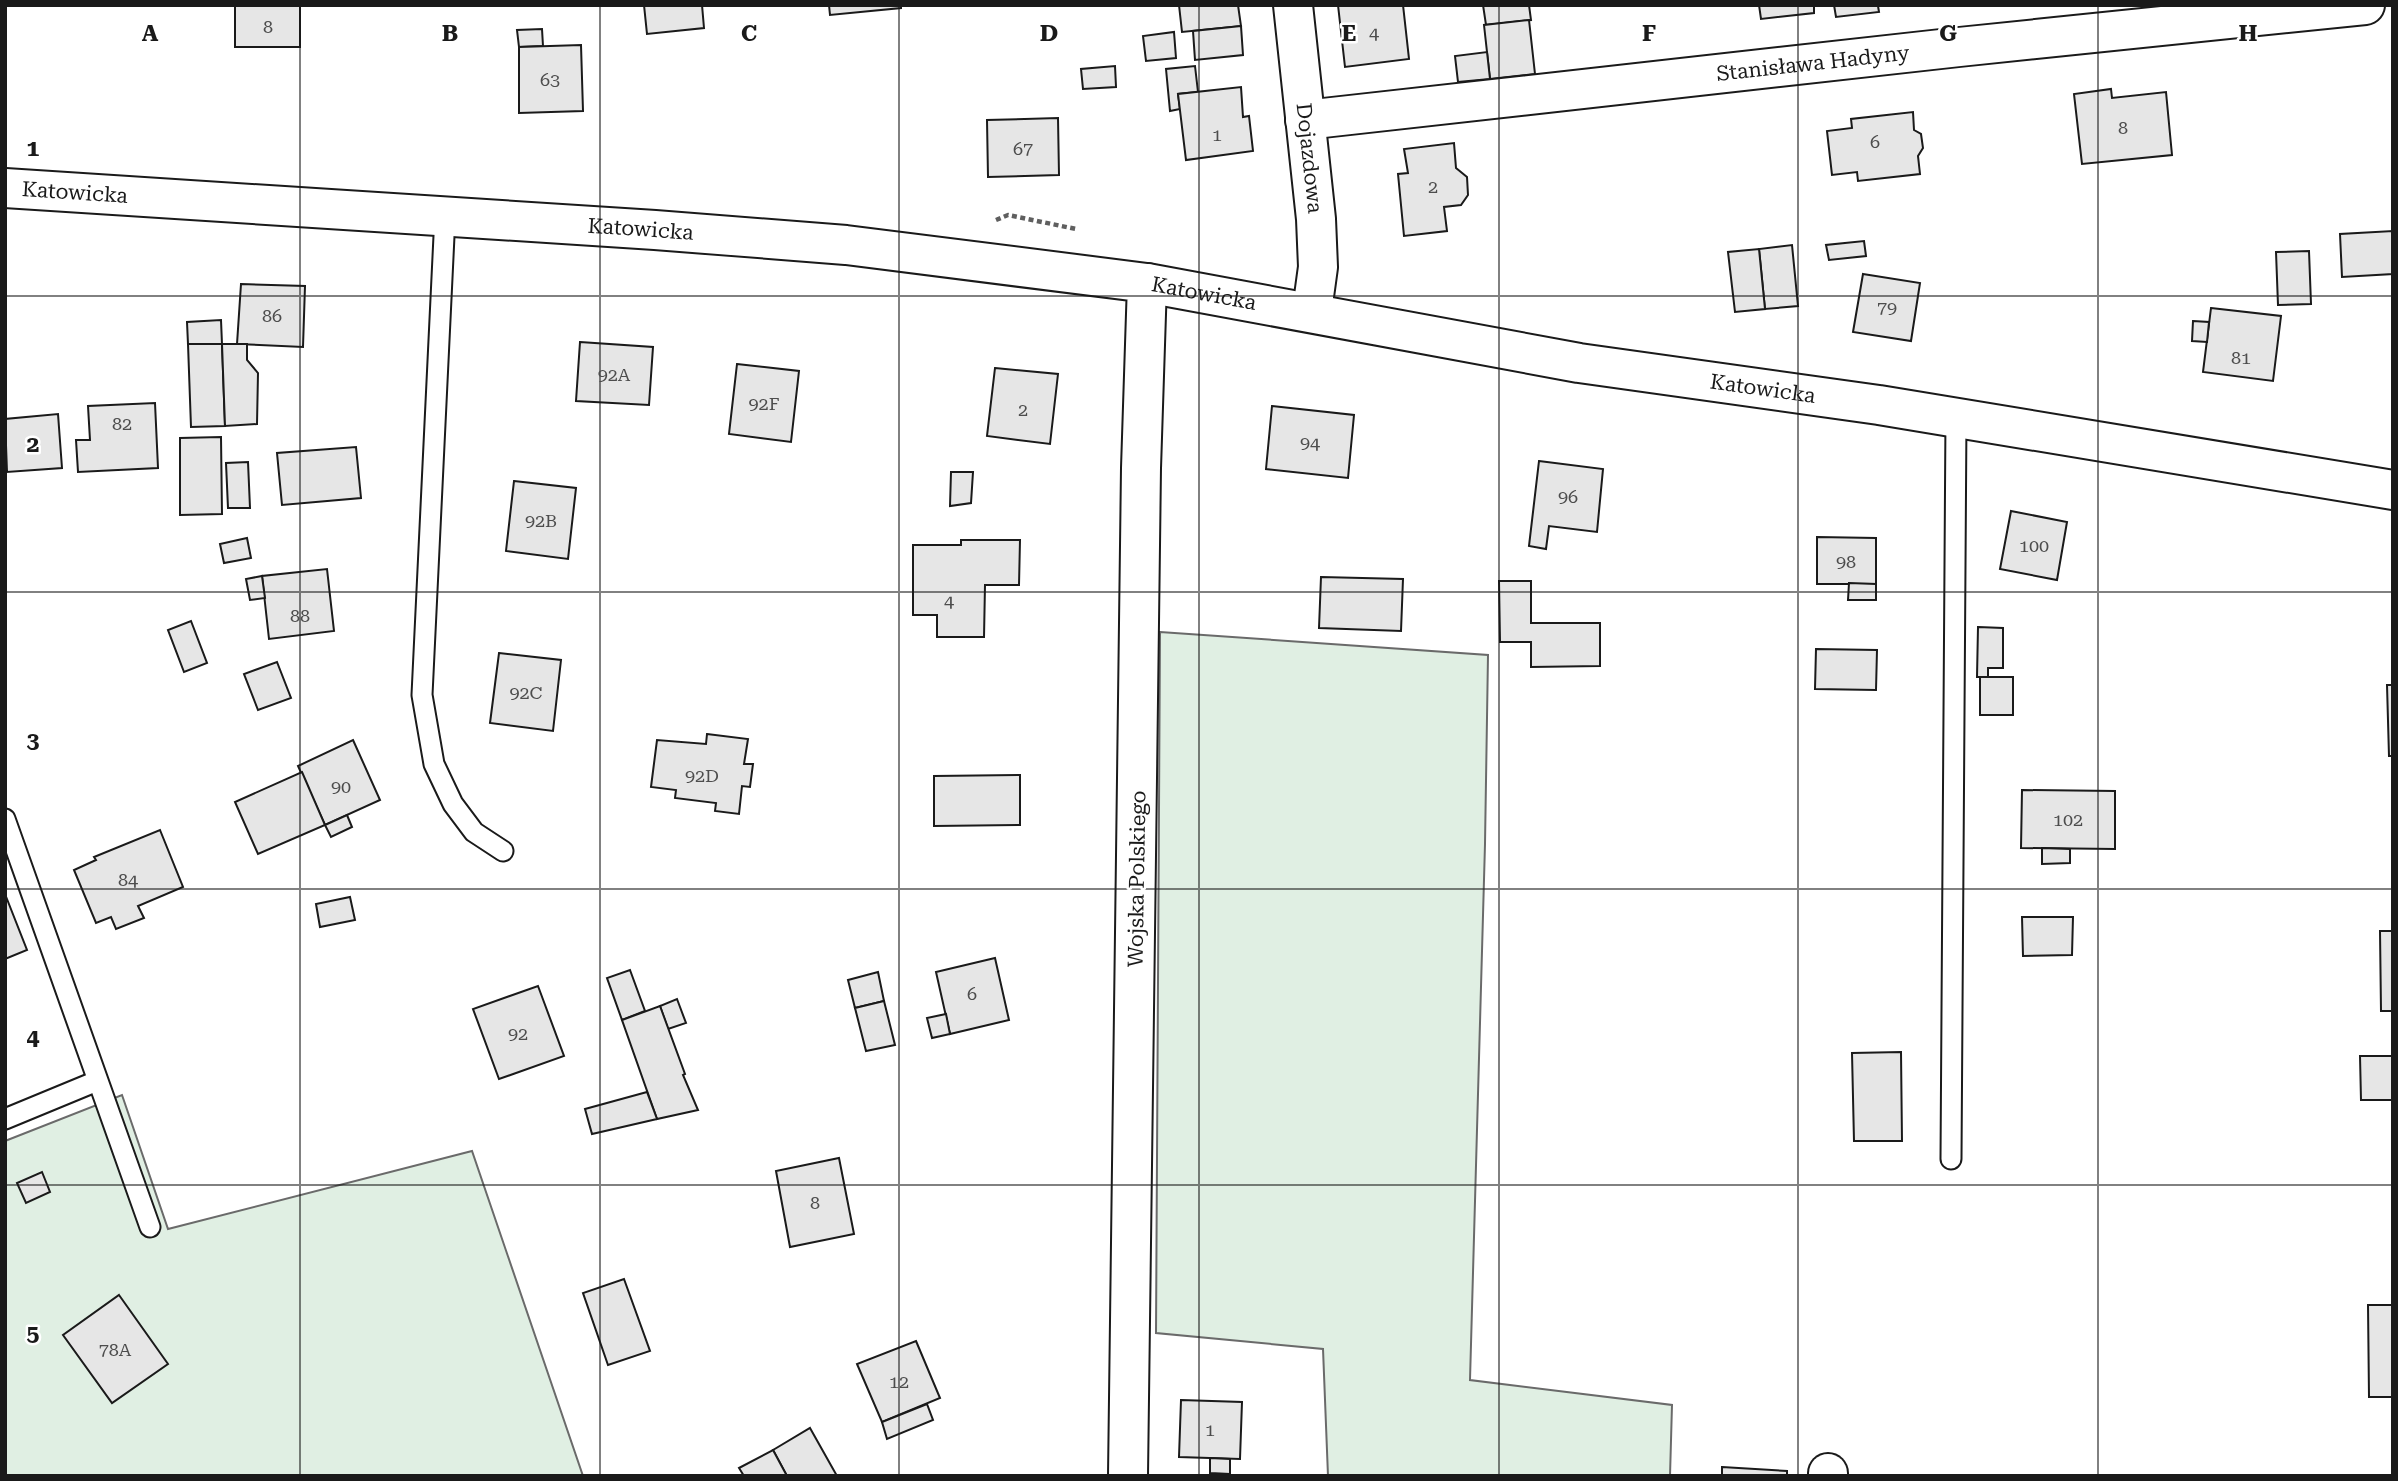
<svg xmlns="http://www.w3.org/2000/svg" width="2398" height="1481" viewBox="0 0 2398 1481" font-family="'Roboto Serif',serif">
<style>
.green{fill:#e0efe3;stroke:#6a6a6a;stroke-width:2}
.building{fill:#e6e6e6;stroke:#1a1a1a;stroke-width:2}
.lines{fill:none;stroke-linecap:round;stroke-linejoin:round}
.service-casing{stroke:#1a1a1a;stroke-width:23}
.minor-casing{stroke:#1a1a1a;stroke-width:42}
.tertiary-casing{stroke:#1a1a1a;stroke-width:42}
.path{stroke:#5f5f5f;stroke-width:4.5;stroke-dasharray:5 3.5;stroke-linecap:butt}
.service{stroke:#fff;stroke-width:19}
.minor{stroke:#fff;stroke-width:38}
.tertiary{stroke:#fff;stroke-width:38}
.grid{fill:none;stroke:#1a1a1a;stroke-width:2;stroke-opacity:0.55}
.labels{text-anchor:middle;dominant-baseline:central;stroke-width:5;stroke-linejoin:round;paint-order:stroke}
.number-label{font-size:18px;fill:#4d4d4d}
.street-label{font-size:21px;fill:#1a1a1a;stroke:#fff}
.grid-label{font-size:23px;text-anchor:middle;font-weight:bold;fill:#1a1a1a;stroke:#fff;stroke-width:5;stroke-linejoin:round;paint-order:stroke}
</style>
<rect width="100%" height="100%" fill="#fff"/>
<g class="green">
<polygon points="1160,632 1488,655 1485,844 1470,1380 1672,1405 1670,1476 1328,1476 1323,1349 1156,1333"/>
<polygon points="122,1095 168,1229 472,1151 583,1476 5,1476 5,1141"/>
</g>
<g class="building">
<rect x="235" y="5" width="65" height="42"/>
<polygon points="644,5 702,5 704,28 647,34"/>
<polygon points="829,5 901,5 901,8 830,15"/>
<polygon points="1179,5 1238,5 1241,26 1182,32"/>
<polygon points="1338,5 1403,5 1409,59 1345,67"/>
<polygon points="1483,5 1529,5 1531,20 1486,25"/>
<polygon points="1759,5 1814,5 1814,13 1761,19"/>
<polygon points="1834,5 1882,5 1878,6 1879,12 1836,17"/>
<polygon points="1529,20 1535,74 1490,79 1484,25"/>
<polygon points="1241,26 1243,55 1195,60 1193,31"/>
<polygon points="542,29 543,46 519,47 517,30"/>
<polygon points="1174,32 1176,58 1146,61 1143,36"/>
<polygon points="581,45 583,111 519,113 519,47"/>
<polygon points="1487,52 1490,79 1458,82 1455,56"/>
<polygon points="1115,66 1116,87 1083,89 1081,69"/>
<polygon points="1195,66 1198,92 1178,94 1180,109 1170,111 1166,69"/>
<polygon points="1241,87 1243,117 1249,116 1253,151 1186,160 1178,94"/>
<polygon points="2111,89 2112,98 2166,92 2172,155 2082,164 2074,94"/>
<polygon points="1913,112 1914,130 1921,134 1923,148 1918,156 1920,174 1858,181 1857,172 1832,175 1827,131 1852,128 1851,119"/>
<polygon points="1058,118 1059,175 988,177 987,120"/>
<polygon points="1454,143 1456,168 1467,177 1468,195 1461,205 1444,207 1447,231 1404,236 1398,174 1408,173 1404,149"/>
<polygon points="2393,231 2393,274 2342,277 2340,234"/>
<polygon points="1864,241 1866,256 1829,260 1826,245"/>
<polygon points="1792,245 1798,306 1765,309 1759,249"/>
<polygon points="1759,249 1765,309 1735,312 1728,252"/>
<polygon points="2309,251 2311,304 2278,305 2276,252"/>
<polygon points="1863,274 1920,283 1911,341 1853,332"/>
<polygon points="241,284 305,286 303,347 237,344"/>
<polygon points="2211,308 2281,316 2273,381 2203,372"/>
<polygon points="221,320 222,344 188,344 187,322"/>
<polygon points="2193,321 2209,322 2207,342 2192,341"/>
<polygon points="580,342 653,347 649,405 576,401"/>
<polygon points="188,344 222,344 225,426 191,427"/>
<polygon points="222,344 247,344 247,360 258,373 257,424 225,426"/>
<polygon points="737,364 799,371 791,442 729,434"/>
<polygon points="995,368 1058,374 1050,444 987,436"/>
<polygon points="155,403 158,468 78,472 76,440 90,440 88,406"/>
<polygon points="1272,406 1354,415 1348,478 1266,469"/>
<polygon points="58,414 62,468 7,472 5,419"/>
<polygon points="221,437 222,514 180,515 180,438"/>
<polygon points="356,447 361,498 282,505 277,453"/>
<polygon points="1539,461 1603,469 1597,532 1549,526 1546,549 1529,546"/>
<polygon points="248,462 250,508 228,508 226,463"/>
<polygon points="951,472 973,472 971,503 950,506"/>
<polygon points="514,481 576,488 568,559 506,551"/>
<polygon points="2011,511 2067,522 2057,580 2000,569"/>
<polygon points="1817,537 1876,538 1876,584 1817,584"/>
<polygon points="247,538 251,558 224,563 220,544"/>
<polygon points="961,540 1020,540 1019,585 985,585 984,637 937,637 937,615 913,615 913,545 961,545"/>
<polygon points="327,569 334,631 269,639 262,576"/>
<polygon points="262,576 265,598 250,600 246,579"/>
<polygon points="1321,577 1403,579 1401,631 1319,628"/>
<polygon points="1499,581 1531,581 1531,623 1600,623 1600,666 1531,667 1531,642 1500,642"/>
<polygon points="1849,583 1876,584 1876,600 1848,600"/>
<polygon points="191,621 207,663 184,672 168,630"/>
<polygon points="1978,627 2003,628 2003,668 1988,668 1988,677 1977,677"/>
<polygon points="1816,649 1877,650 1876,690 1815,689"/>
<polygon points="499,653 561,660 553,731 490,723"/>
<polygon points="277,662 291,698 258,710 244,674"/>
<rect x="1980" y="677" width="33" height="38"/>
<polygon points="2387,685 2393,685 2393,756 2389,756"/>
<polygon points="707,734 748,739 744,764 753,764 750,787 742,786 739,814 715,811 716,803 675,798 676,790 651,787 657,740 706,744"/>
<polygon points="353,740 380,800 325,825 298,766"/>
<polygon points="302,772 325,825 258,854 235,802"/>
<polygon points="1020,775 1020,825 934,826 934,776"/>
<polygon points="2022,790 2115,791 2115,849 2021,848"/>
<polygon points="347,815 352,827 331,837 325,825"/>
<polygon points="160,830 183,887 138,906 144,918 116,929 111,917 96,923 74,870 96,860 94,857"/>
<polygon points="2042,848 2070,849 2070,863 2042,864"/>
<polygon points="5,894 27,950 5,959"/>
<polygon points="350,897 355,920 320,927 316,904"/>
<polygon points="2022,917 2073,917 2072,955 2023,956"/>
<polygon points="2380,931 2393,931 2393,1011 2381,1011"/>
<polygon points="995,958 1009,1020 950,1034 936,972"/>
<polygon points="630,970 645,1011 622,1020 607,978"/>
<polygon points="878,972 884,1001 855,1008 848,980"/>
<polygon points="538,986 564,1056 499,1079 473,1009"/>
<polygon points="677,999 686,1023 668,1029 660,1006"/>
<polygon points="884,1001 895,1045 866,1051 855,1008"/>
<polygon points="660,1006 685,1074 683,1075 698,1110 657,1119 622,1020"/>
<polygon points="946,1014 950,1034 932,1038 927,1018"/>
<polygon points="1901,1052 1902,1141 1854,1141 1852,1053"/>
<polygon points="2360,1056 2393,1056 2393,1100 2361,1100"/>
<polygon points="647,1092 657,1119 592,1134 585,1109"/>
<polygon points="839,1158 854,1234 790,1247 776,1171"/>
<polygon points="42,1172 50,1192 26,1203 17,1183"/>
<polygon points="624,1279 650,1351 608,1365 583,1293"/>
<polygon points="119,1295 168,1364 112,1403 63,1335"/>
<polygon points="2368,1305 2393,1305 2393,1397 2369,1397"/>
<polygon points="916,1341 940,1398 882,1422 857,1364"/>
<polygon points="1181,1400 1242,1402 1240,1459 1179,1457"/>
<polygon points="927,1404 933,1420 887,1439 882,1422"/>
<polygon points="810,1428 837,1476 787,1476 773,1450"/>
<polygon points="773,1450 787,1476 744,1476 739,1468"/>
<polygon points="1210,1458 1230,1459 1230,1474 1210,1473"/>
<polygon points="1722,1467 1787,1471 1787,1476 1722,1476"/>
</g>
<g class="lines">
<defs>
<g id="service">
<polyline points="445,215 422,695 434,764 453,804 474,832 503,851"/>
<polyline points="5,819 150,1227"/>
<polyline points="5,1119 97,1081"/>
<polyline points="1951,1159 1956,417"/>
</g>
<g id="minor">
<path id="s1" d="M1293,5L1316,219L1318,267L1312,311"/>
<path id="s2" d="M1305,120L1959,47L2365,5"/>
<path id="s3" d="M1147,283L1579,363L1879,405L2393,490"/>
<polyline points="1828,1476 1828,1473"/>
</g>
<g id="tertiary">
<path id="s4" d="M5,188L655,230L846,245L1147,283L1141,468L1128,1476"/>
</g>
</defs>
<use href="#service" class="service-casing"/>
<use href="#minor" class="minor-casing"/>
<use href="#tertiary" class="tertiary-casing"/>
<polyline class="path" points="996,220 1008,215 1076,229"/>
<use href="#service" class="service"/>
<use href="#minor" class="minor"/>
<use href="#tertiary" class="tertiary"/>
</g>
<path class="grid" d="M300,5V1476M600,5V1476M899,5V1476M1199,5V1476M1499,5V1476M1798,5V1476M2098,5V1476M5,296H2393M5,592H2393M5,889H2393M5,1185H2393"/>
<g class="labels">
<g class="number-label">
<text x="268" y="26">8</text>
<text x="1374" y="32">4</text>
<text x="550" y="79">63</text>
<text x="2123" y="127">8</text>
<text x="1217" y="134">1</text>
<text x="1875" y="141">6</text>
<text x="1023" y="148">67</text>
<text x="1433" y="186">2</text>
<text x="1887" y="307">79</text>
<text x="272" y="315">86</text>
<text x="2241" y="357">81</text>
<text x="614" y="374">92A</text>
<text x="764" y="403">92F</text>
<text x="1023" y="409">2</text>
<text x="122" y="423">82</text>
<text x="1310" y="442">94</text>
<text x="1568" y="496">96</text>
<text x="541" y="520">92B</text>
<text x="2034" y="545">100</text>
<text x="1846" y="561">98</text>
<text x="949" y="600">4</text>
<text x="300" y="615">88</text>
<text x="526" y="692">92C</text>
<text x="702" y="775">92D</text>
<text x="341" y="786">90</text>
<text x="2068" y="819">102</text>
<text x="128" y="879">84</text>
<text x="972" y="993">6</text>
<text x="518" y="1033">92</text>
<text x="815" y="1202">8</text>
<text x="115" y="1349">78A</text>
<text x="899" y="1381">12</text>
<text x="1210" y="1429">1</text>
</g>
<g class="street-label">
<text stroke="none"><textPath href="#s2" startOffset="511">Stanisława Hadyny</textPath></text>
<text stroke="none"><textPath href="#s1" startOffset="154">Dojazdowa</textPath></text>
<text stroke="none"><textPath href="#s4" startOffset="70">Katowicka</textPath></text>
<text stroke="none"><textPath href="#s4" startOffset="637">Katowicka</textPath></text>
<text stroke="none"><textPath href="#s3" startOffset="58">Katowicka</textPath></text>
<text stroke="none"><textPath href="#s3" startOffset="625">Katowicka</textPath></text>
<text transform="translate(1137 879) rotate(-89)">Wojska Polskiego</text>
</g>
</g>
<g class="grid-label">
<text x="150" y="41">A</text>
<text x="450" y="41">B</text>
<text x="749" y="41">C</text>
<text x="1049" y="41">D</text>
<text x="1349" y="41">E</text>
<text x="1649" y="41">F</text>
<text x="1948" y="41">G</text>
<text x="2248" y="41">H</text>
<text x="33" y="156">1</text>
<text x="33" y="452">2</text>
<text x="33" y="748">3</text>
<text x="33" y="1045">4</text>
<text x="33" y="1341">5</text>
</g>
<rect width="2398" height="1481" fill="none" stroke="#1a1a1a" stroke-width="14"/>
</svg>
